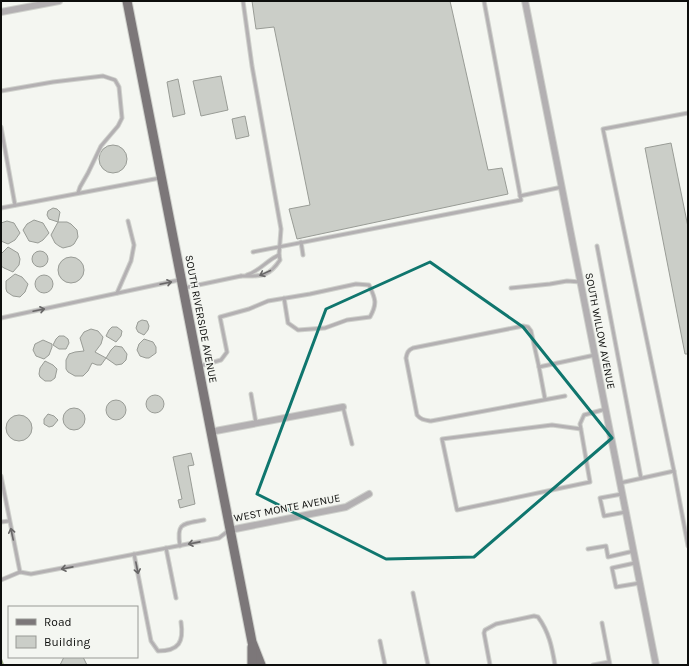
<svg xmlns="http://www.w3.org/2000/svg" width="689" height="666" viewBox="0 0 689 666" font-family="Karla,sans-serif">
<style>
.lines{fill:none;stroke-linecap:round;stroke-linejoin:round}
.stream{stroke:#90a375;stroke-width:2}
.building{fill:#cbcec8;stroke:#999c96}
.lane-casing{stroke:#cfd1cc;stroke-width:5}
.street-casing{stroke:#cfd1cc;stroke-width:8}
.primary-casing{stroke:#cfd1cc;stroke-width:11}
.lane{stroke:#b3b0b2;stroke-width:3}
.street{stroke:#b3b0b2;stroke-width:6}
.primary{stroke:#7c7779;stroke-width:9}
.oneway{stroke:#686767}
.marked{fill:none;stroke:#0f766e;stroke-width:3;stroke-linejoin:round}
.labels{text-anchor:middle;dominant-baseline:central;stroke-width:3;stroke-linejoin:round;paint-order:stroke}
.street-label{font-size:11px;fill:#0d0e0c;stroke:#f4f6f1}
</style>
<rect width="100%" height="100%" fill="#f4f6f1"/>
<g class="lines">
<polyline class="stream" points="1,659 3,665"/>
</g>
<g class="building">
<polygon points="252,1 450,1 488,170 502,168 508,194 297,239 289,209 310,205 274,27 256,29"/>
<polygon points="221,76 228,110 201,116 193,81"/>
<polygon points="178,79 185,114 173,117 167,82"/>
<polygon points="245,116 249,136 236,139 232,119"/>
<polygon points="671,143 688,227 688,354 685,354 645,148"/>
<circle cx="113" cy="159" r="14"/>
<polygon points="53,208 57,209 60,212 58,222 49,219 47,215 48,211"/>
<polygon points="34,220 43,223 49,233 43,240 38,243 29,241 23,230 27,224"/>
<polygon points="7,221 14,223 20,233 15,240 8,244 1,241 1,223"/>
<polygon points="58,222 67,222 71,224 77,230 78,237 74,244 71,246 63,248 59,246 55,243 51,235"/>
<polygon points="8,247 18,253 20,259 19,265 13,272 4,268 1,266 1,254"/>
<circle cx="40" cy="259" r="8"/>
<circle cx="71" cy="270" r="13"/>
<polygon points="15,274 22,277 28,284 25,292 20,297 13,296 7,292 6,289 6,281"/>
<circle cx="44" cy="284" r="9"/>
<polygon points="142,320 147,321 149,326 148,330 144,335 138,332 136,328 138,322"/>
<polygon points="112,327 117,327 122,331 121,336 116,342 106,336 109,330"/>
<polygon points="91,329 98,331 103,337 101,344 95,352 106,358 111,350 115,346 122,347 127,354 126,360 122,364 116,365 106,358 101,365 97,365 92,363 88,371 83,376 75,376 68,372 66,369 66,360 69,354 75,352 84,351 80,338 84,332"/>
<polygon points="59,336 64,336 68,339 69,343 66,349 59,349 53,345 56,339"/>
<polygon points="144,339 153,342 156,347 156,353 149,358 146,358 140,356 137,350 139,344"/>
<polygon points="43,340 52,344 52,347 49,355 44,359 36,356 33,350 35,344"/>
<polygon points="45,361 53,365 57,369 55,378 51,381 45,381 40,377 39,374 40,368"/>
<circle cx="155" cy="404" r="9"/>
<circle cx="116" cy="410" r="10"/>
<circle cx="74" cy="419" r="11"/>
<polygon points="48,414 54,416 58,420 53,426 49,427 44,424 44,419"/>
<circle cx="19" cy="428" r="13"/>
<polygon points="191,453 194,465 188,466 195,504 180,508 178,500 182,499 173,457"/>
<polygon points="64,657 83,657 87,665 60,665"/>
</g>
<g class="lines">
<defs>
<g id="lane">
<polyline points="1,91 53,82 103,76 115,80 119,87 122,118 118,126 101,146 88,173 80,187 78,193"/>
<polyline points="688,113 603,129 674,471 688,546"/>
<polyline points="1,127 15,205"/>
<polyline points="520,196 562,187"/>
<polyline points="1,208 160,178"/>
<polyline points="301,242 303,255"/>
<polyline points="597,246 641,478"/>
<polyline points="253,252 521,200 484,1"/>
<path d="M247,275C260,271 267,260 279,255"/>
<path d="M241,276C261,276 268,278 280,260L279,255L281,229L252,66L243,1"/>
<polyline points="184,288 241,276"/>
<polyline points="511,288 550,284 567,281 581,282"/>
<polyline points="117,293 131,261 134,245 128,221"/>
<polyline points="1,318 179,280"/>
<path d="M200,366L221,360L227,352L220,317L249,309L268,301L310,294L356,284L369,285C375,298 378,303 370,317L347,320L325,328L298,330L288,323L284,298"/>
<polyline points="539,367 545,399"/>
<polyline points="251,394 256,423"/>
<path d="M565,396L431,421C425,420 421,420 417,415L406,358C407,353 408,350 413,348L523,326L528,327L531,331L539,367L595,355"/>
<polyline points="343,407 352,444"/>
<polyline points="581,429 552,425 442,439 457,510 590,482 580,424 584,415 606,409"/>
<polyline points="1,476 20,572"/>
<polyline points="620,483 674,471"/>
<polyline points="622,494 600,498 604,516 626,512"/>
<polyline points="1,522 9,521"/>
<path d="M180,546C176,522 183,524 204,520"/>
<polyline points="166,548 176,598"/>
<polyline points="588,549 606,546 608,557 634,551"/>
<path d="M134,554L151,641L158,651C179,651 184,642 181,622"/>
<polyline points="635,563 612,568 616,587 640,583"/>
<polyline points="1,580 20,572 31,574 219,538 228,531"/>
<polyline points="413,593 428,665"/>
<polyline points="602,623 610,665"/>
<polyline points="380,641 385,665"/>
<path d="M490,665L484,633L485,630L496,624L534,616L538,617C549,632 552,647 555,665"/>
<polyline points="593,665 609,662"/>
</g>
<g id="street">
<polyline points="525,1 656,665"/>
<polyline points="1,12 59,1"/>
<polyline points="210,432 343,407"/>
<polyline points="230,530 346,507 369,494"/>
</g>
<g id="primary">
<polyline points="127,1 252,642 261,665"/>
<polyline points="252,665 252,647"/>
</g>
</defs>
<use href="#lane" class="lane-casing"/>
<use href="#street" class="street-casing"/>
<use href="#primary" class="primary-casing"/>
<use href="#lane" class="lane"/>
<use href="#street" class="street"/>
<use href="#primary" class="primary"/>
</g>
<defs><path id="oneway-shaft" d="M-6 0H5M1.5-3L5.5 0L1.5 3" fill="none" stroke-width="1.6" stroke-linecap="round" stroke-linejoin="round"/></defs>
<g class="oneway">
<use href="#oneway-shaft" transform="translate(265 273) rotate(155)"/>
<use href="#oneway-shaft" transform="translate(166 283) rotate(-12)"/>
<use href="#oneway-shaft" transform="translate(39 310) rotate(-12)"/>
<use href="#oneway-shaft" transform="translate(12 534) rotate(-102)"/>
<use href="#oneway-shaft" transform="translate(194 543) rotate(169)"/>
<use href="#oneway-shaft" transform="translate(67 568) rotate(169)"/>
<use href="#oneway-shaft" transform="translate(137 568) rotate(79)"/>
</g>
<path class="marked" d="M430,262L523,327L612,438L474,557L386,559L257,494L326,309Z"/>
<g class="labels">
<g class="street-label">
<text transform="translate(201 319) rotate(79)">SOUTH RIVERSIDE AVENUE</text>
<text transform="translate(600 331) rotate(79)">SOUTH WILLOW AVENUE</text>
<text transform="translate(287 508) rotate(-11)">WEST MONTE AVENUE</text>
</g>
</g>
<rect width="689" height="666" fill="none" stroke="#0d0e0c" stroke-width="4"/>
<rect x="8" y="606" width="130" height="52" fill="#f4f6f1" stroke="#989995"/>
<rect x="16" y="619" width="20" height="6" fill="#7c7779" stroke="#989995"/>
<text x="44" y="626" font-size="12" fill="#0d0e0c">Road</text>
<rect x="16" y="636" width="20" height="12" fill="#cbcec8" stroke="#989995"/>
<text x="44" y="646" font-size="12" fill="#0d0e0c">Building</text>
</svg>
